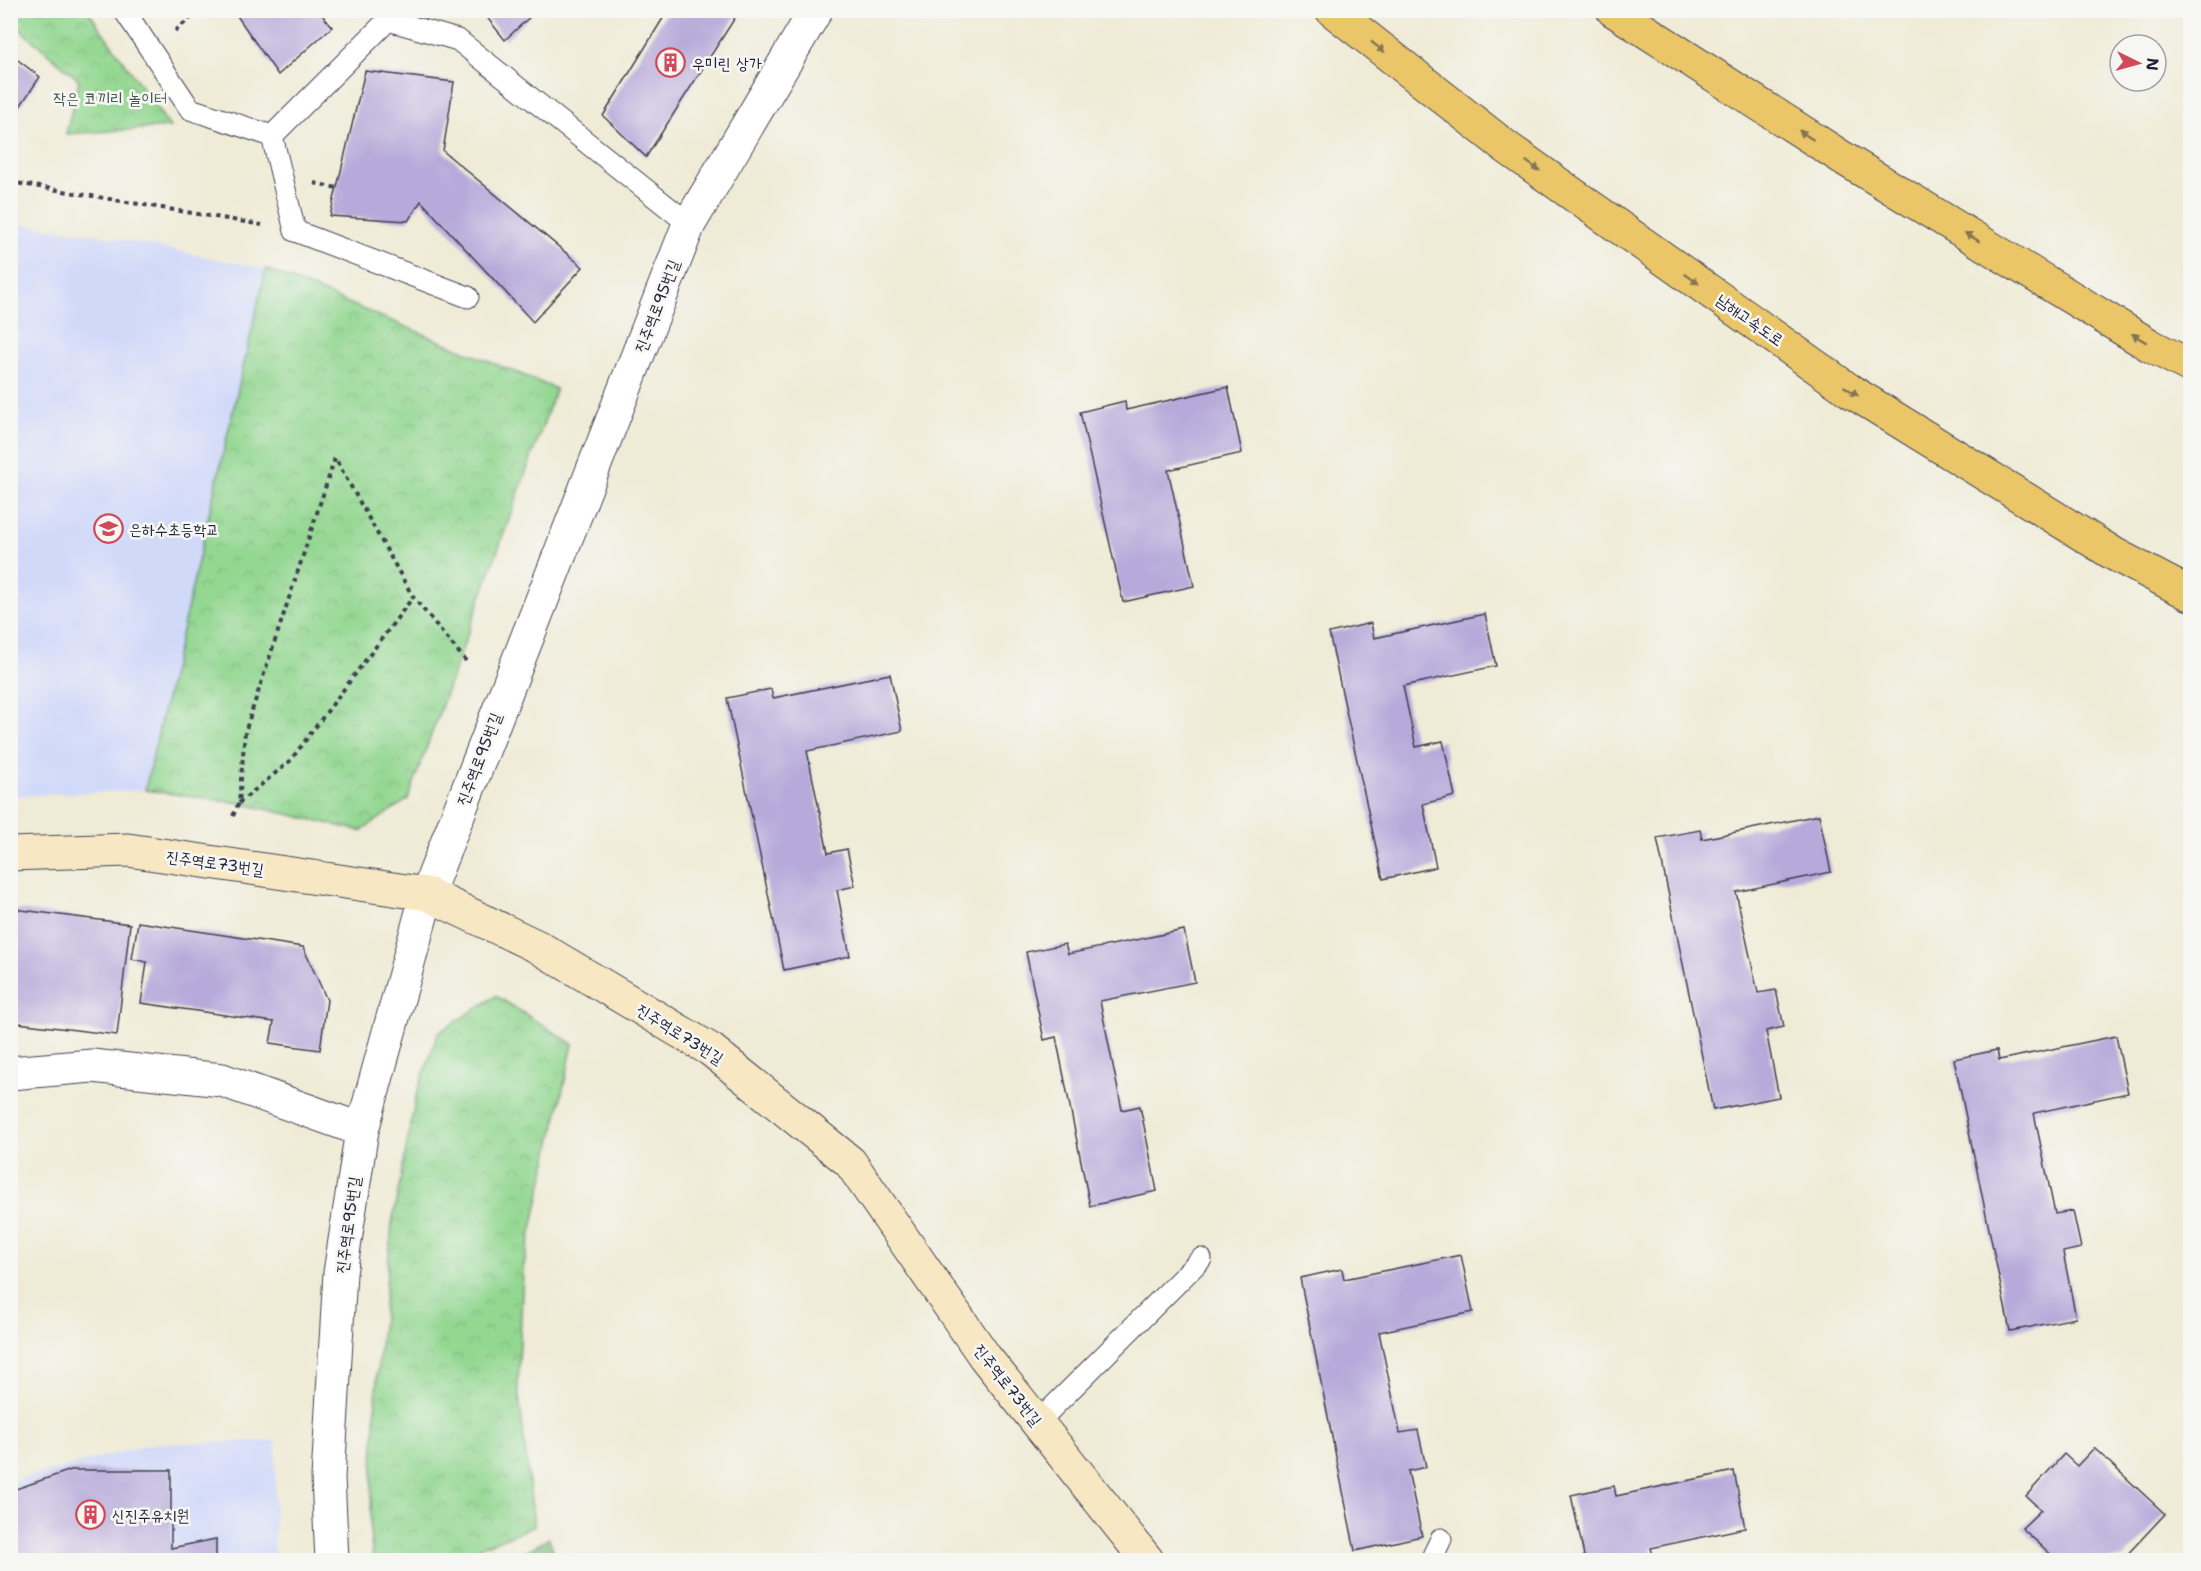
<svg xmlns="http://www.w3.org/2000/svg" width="2201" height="1571" viewBox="0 0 2201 1571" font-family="'Shantell Sans','Poor Story',sans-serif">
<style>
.built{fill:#d1d9f9}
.forest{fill:url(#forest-firs);stroke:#4c6d5b;stroke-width:1.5}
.park{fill:url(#park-crowns);stroke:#5a7c66;stroke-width:1.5}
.building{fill:#b7aada}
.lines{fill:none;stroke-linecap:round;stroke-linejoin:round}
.lane-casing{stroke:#414052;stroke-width:23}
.street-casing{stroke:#414052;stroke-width:35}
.secondary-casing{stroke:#414052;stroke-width:35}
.highway-casing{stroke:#414052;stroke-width:35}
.path{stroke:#414052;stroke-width:4;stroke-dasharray:4.5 4.5;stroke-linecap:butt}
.lane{stroke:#fff;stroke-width:21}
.street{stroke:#fff;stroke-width:33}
.secondary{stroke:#f7e8c3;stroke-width:33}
.highway{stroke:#eac669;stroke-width:33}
.oneway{fill:#867452}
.labels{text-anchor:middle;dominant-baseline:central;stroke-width:5;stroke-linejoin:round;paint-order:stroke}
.poi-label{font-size:16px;fill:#22223b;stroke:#f6f6f2;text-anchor:start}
.park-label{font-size:16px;fill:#445855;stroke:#f6f6f2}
.street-label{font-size:16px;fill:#22223b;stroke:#f6f6f2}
</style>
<defs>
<pattern id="forest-firs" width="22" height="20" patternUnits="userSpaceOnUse" patternTransform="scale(1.5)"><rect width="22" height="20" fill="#76b87b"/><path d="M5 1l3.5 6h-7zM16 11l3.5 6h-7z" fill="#609566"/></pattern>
<pattern id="park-crowns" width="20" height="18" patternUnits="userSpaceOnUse" patternTransform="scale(1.5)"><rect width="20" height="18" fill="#93d791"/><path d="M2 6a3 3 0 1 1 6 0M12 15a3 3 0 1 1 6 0" fill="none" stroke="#7eb87e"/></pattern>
</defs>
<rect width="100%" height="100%" fill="#f6f6f2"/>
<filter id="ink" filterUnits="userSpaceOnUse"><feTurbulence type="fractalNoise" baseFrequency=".0167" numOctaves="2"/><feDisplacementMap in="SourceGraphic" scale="12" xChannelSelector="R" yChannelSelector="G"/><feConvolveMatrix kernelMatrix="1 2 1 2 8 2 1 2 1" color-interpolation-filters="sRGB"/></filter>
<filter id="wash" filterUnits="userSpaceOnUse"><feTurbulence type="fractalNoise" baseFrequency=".008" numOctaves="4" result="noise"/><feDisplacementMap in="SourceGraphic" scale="24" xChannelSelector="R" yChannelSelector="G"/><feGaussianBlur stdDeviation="1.35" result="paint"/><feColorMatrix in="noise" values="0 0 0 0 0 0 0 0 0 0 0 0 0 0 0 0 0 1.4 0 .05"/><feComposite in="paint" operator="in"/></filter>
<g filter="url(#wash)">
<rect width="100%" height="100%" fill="#efebd6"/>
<g class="built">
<polygon points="11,223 88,233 266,269 145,790 11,796"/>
<polygon points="276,1441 274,1560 11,1560 11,1481 152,1444"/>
</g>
<polygon class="forest" points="549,1538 557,1560 510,1560"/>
<g class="park">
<polygon points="11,10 88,11 170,127 66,134 79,80 11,22"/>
<polygon points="266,269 556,389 408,799 361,831 239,803 145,790"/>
<polygon points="496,996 573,1044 523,1269 518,1387 534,1526 449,1560 373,1560 370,1531 377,1376 392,1224 416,1096 438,1033"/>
</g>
<g id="blocks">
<g class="building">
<polygon points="233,10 318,10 332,27 278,75"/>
<polygon points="481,10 537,10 505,40"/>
<polygon points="668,10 740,10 646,157 603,116"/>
<polygon points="10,54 40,77 10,121"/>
<polygon points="365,71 454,82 443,151 583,267 533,322 421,201 408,221 330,216"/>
<polygon points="1228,387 1242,453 1168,470 1194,586 1123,602 1080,412 1125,401 1126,410"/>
<polygon points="1485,614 1496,666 1403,686 1416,747 1443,741 1455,796 1423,804 1436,867 1383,879 1329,633 1371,623 1374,638"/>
<polygon points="890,674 902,731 807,751 828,853 847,849 855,886 837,890 850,956 784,970 727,698 771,689 773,698"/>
<polygon points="1819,815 1831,872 1736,892 1758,993 1776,990 1784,1027 1766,1031 1779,1097 1713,1110 1657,838 1700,830 1702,839"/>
<polygon points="14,909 130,924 117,1035 10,1022 10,937"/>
<polygon points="138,922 303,947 327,1000 320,1050 270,1043 274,1022 141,1003 147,962 132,959"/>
<polygon points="1184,930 1195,982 1100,1001 1122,1110 1140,1106 1157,1191 1090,1206 1056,1037 1044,1040 1026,952 1065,944 1068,954"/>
<polygon points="2116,1036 2128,1093 2034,1113 2055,1214 2073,1211 2081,1248 2063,1252 2076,1318 2010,1331 1954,1059 1997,1050 1999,1060"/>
<polygon points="1461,1255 1473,1312 1379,1332 1400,1433 1418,1430 1426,1467 1408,1471 1422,1536 1355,1551 1300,1278 1342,1269 1344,1279"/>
<polygon points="2094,1448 2165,1514 2122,1560 2057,1560 2022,1528 2041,1510 2026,1496 2064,1454 2077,1466"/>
<polygon points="71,1470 171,1470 171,1548 216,1539 216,1560 10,1560 10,1491"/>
<polygon points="1734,1471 1745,1528 1651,1548 1654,1560 1585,1560 1571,1495 1614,1486 1616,1496"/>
</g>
</g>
</g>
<g filter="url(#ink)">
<use href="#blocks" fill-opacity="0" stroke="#414052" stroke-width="1.5"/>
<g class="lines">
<defs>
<g id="lane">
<polyline points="124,10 190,109 272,136 295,231 468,297"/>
<polyline points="389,10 388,20 458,40 689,224"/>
<polyline points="272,136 388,20"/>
<polyline points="1037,1423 1201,1259"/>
<polyline points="1431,1560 1441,1539"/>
</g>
<g id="street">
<polyline points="10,1073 92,1066 222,1080 362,1130"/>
<polyline points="332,1560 328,1478 340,1273 362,1130 427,894 689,224 816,10"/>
</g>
<polyline id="secondary" points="10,854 128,850 427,894 538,947 711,1050 850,1162 985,1357 1147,1560"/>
<g id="highway">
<polyline points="1332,10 1506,147 1849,390 2114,554 2190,594"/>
<polyline points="1613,10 1846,160 2151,346 2190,366"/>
</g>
</defs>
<use href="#lane" class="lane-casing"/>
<use href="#street" class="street-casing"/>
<use href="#secondary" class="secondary-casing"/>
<use href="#highway" class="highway-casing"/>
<g class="path">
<polyline points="175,31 200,10"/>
<polyline points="10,182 262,225"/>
<polyline points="314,183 337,188"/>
<polyline points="239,803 290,761 413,597"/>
<polyline points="233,816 239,803 245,732 335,458 413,597 466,661"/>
</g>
<use href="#lane" class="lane"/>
<use href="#street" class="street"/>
<use href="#secondary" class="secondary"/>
<use href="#highway" class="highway"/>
</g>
<defs><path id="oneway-solid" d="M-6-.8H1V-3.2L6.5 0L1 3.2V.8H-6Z" transform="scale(1.5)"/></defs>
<g class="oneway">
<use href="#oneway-solid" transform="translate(1378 47) rotate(38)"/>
<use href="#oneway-solid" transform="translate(1806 135) rotate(-147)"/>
<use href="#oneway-solid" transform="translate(1533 166) rotate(35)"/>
<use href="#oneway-solid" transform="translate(1972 237) rotate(-149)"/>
<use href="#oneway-solid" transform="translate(1692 279) rotate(35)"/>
<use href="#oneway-solid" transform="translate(2139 338) rotate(-149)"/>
<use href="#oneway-solid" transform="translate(1851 391) rotate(33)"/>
</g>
</g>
<defs>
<symbol id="building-ring" viewBox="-11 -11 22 22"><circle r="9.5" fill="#f6f6f2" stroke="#d1495b" stroke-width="1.5"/><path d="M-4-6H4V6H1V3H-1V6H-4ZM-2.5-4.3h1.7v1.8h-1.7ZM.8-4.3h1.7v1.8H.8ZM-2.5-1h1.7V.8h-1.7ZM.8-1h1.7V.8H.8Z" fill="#d1495b"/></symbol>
<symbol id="school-ring" viewBox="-11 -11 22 22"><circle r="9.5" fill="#f6f6f2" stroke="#d1495b" stroke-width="1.5"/><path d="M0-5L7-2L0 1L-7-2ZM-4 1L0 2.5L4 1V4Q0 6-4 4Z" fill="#d1495b"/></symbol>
</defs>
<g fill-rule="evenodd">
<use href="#building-ring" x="654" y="46" width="33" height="33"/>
<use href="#school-ring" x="92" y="512" width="33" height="33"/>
<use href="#building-ring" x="74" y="1498" width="33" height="33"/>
</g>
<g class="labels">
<g class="poi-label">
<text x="692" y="63">우미린 상가</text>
<text x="129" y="529">은하수초등학교</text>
<text x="112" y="1515">신진주유치원</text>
</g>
<g class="park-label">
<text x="110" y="98">작은 코끼리 놀이터</text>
</g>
<g class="street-label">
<text transform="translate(657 306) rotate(-69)">진주역로95번길</text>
<text transform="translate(1750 320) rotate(35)">남해고속도로</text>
<text transform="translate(479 759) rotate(-69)">진주역로95번길</text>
<text transform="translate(215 863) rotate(8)">진주역로73번길</text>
<text transform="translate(680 1034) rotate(32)">진주역로73번길</text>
<text transform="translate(348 1225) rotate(-82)">진주역로95번길</text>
<text transform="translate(1008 1385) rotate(52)">진주역로73번길</text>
</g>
</g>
<rect width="2201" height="1571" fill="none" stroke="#f6f6f2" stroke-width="36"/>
<g transform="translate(2138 63) rotate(95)"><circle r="28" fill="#f6f6f2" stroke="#a1a1a9" stroke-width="1.5"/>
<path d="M0-4.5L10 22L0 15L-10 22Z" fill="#d1495b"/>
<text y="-9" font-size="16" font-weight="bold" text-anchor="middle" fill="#22223b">N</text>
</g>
</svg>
